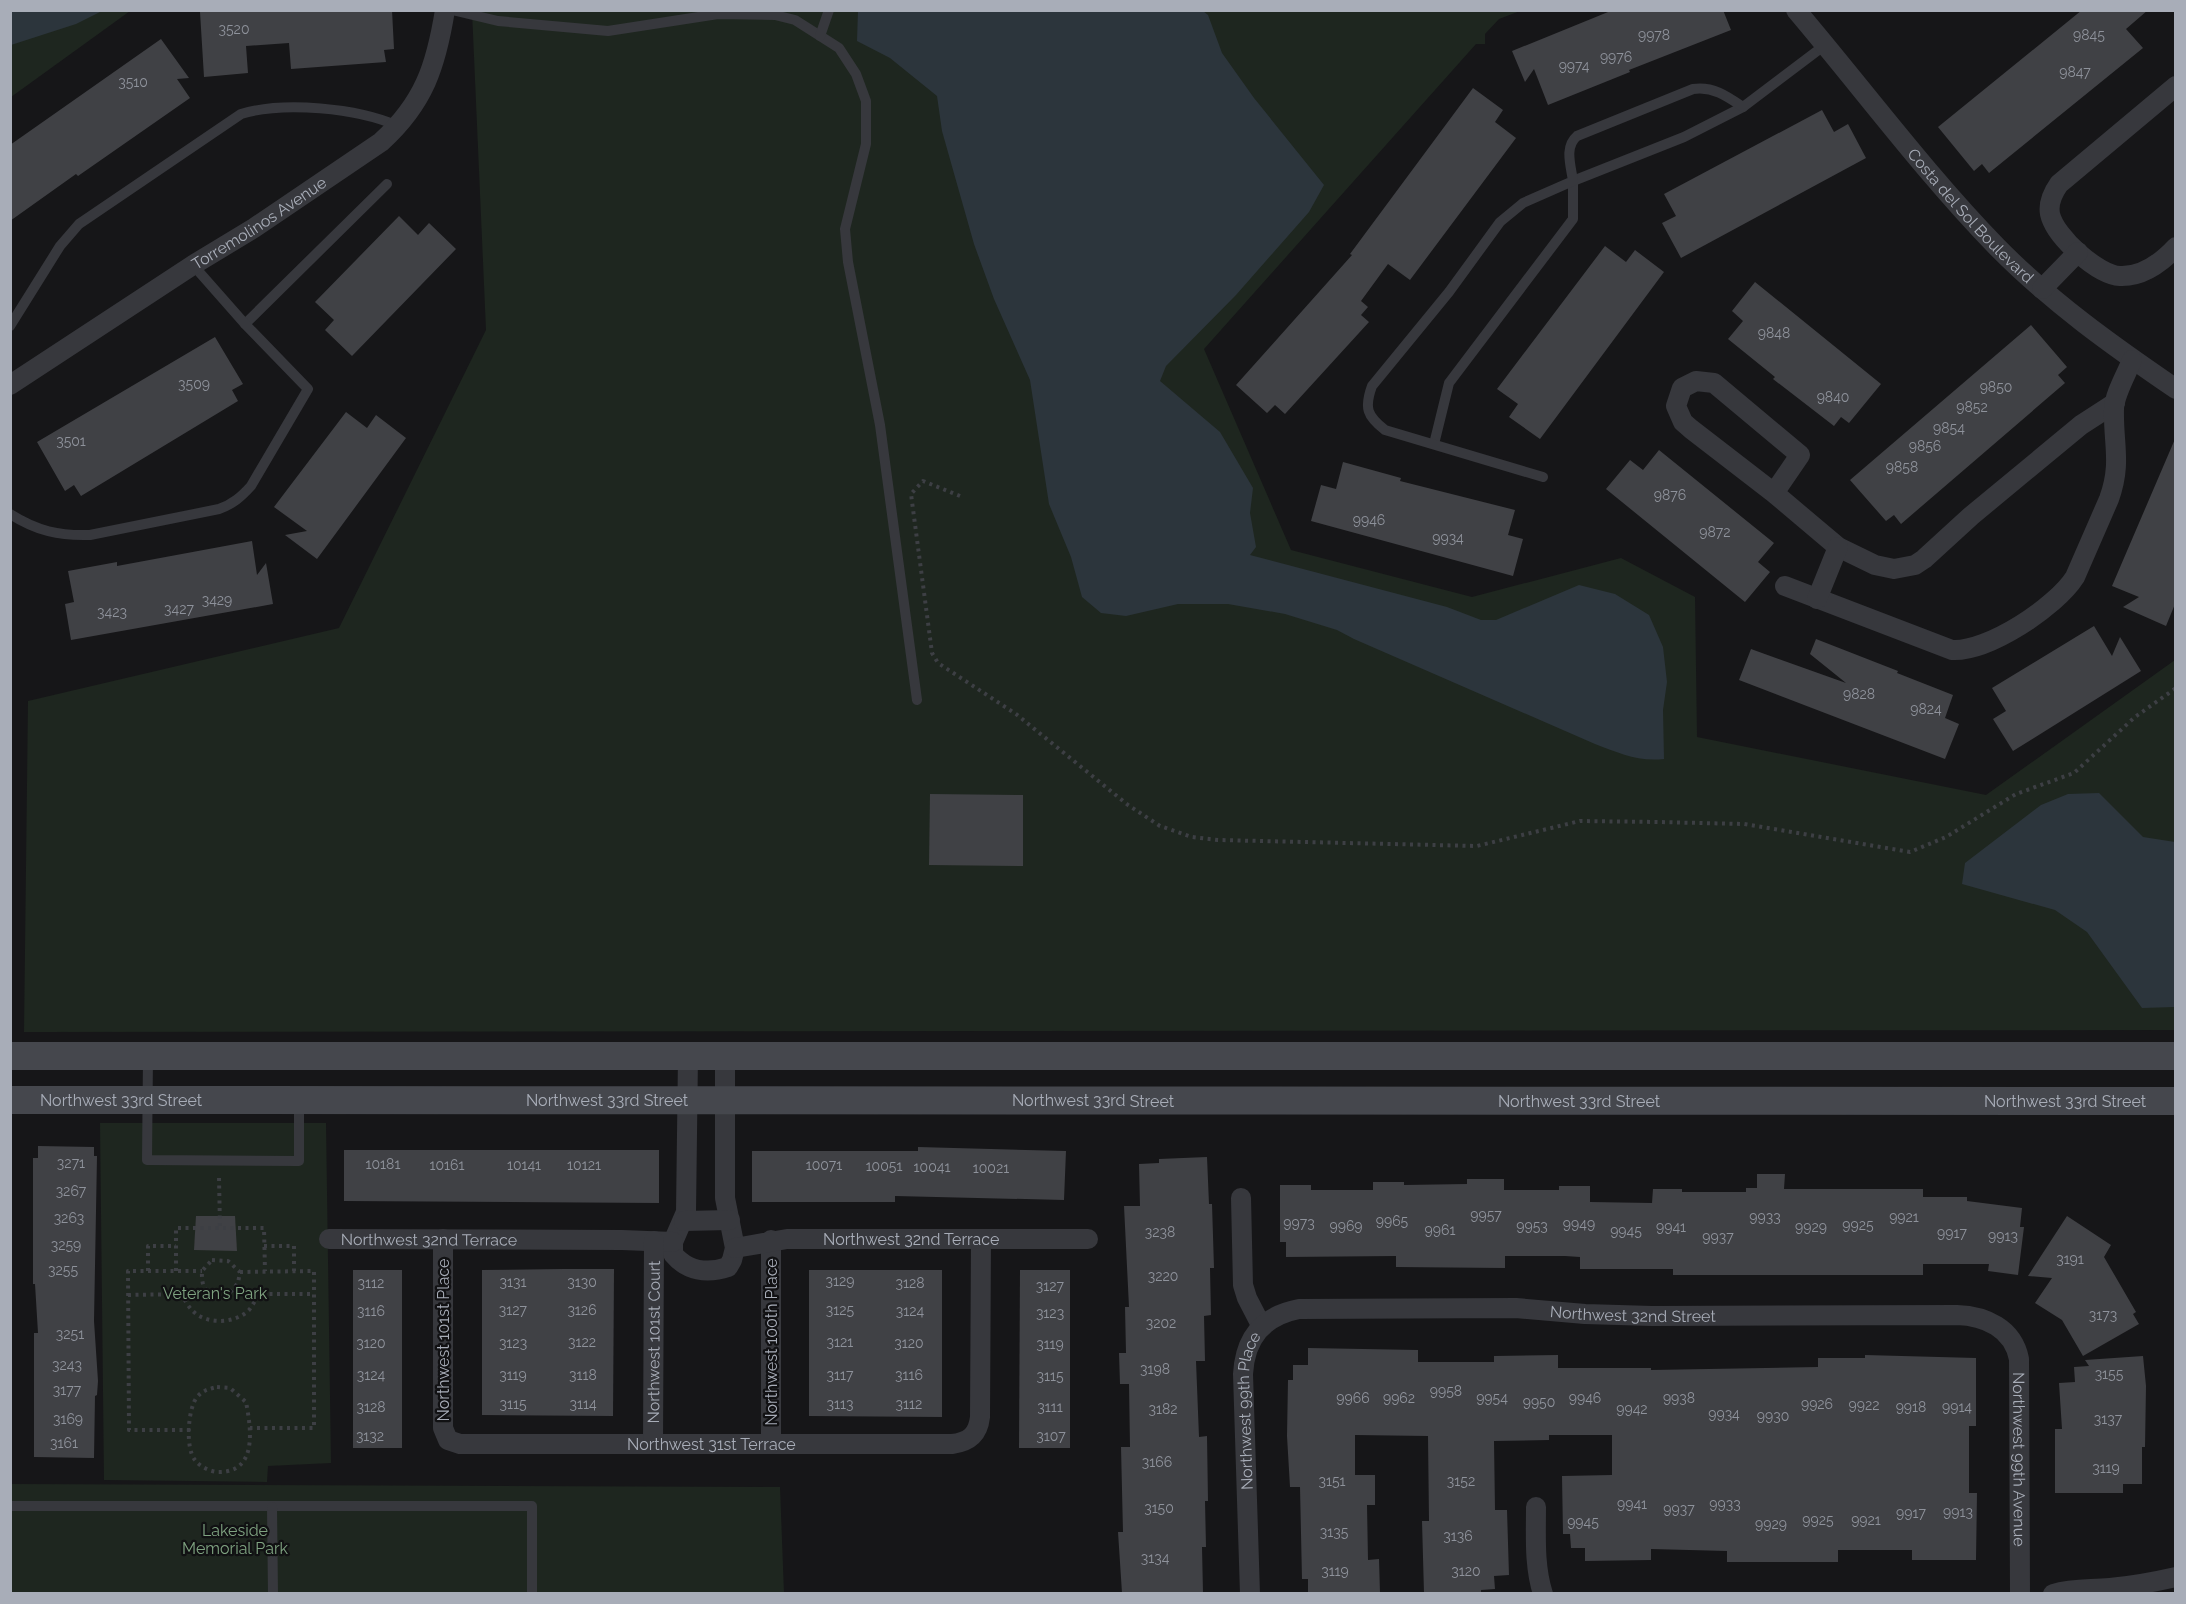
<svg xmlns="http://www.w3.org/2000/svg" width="2186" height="1604" viewBox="0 0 2186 1604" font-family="Raleway,sans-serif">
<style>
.green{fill:#1e261f}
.water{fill:#2c353c}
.building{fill:#404145}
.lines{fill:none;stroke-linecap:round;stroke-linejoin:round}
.path{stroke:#3d3f44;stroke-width:4;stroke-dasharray:3 4.5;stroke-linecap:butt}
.lane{stroke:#37383d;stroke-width:10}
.street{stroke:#37383d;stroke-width:20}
.secondary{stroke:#45474d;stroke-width:28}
.labels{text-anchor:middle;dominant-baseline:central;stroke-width:4.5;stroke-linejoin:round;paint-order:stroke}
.number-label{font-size:14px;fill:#8e929b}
.street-label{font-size:16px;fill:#a8adb8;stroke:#111113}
.park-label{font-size:16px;fill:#7fa381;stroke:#111113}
</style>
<rect width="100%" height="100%" fill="#161618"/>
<g class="green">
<polygon points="11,11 130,11 11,97"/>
<polygon points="472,11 1520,11 1499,19 1485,34 1485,44 1476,44 1204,349 1291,550 1472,597 1621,558 1695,597 1697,737 1986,795 2175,660 2175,1030 24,1032 28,701 339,628 486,330"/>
<polygon points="100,1123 326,1123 331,1463 268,1466 267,1482 104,1480"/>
<polygon points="11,1484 780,1487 784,1593 11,1594"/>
</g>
<g class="water">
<polygon points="10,11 11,10 102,11 76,24 11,45"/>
<path d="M858,11H1203L1208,15L1222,53L1254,98L1324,185L1309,212L1236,295L1166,366L1160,381L1220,432L1253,488L1250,513L1256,547L1250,555L1447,607L1481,620H1496L1579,585L1615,594L1649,615L1663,647L1667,682L1663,710L1664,759C1638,762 1619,753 1595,744L1354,639L1337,630L1285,614L1228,604H1178L1126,616L1101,613L1082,597L1071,557L1049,504L1030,380L994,299L974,244L942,131L937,96L890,58L857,41Z"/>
<polygon points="2099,793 2143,837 2175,842 2175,1007 2142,1008 2087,932 2055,910 1962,884 1965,863 2041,805 2068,794"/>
</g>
<g class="building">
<polygon points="223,10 392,10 394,49 384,50 386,62 291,69 289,43 246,46 248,73 204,77 200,12"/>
<polygon points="1613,10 1723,10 1731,30 1629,70 1630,72 1548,105 1534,69 1525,82 1512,51"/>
<polygon points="2082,10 2148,10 2126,29 2143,48 1989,173 1982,164 1974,171 1938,127"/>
<polygon points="161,39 189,78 177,79 190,98 78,176 76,174 10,221 10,145"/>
<polygon points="1473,88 1503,110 1495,122 1516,138 1410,280 1388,264 1361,301 1368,307 1361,315 1369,322 1285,414 1275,405 1267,413 1236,385 1352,255 1350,254"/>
<polygon points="1822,110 1834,132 1848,124 1866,158 1681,258 1662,223 1676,216 1664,194"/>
<polygon points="399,216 418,235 429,223 456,249 352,356 325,330 334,320 315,302"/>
<polygon points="1605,246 1626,262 1635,250 1664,272 1540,439 1509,417 1518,404 1497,389"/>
<polygon points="1755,282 1881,384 1849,423 1841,417 1834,426 1773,379 1775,377 1728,339 1743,321 1732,311"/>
<polygon points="2031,325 2067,367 2058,375 2065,383 1901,524 1894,515 1886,521 1850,480"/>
<polygon points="215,337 243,384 232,390 238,401 81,496 74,485 65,491 37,442"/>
<polygon points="346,412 367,428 376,415 406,438 317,559 285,535 307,531 274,507"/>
<polygon points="2175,439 2175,604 2166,626 2123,607 2139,597 2112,586"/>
<polygon points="1659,450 1774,543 1758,562 1770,572 1745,602 1606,489 1630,460 1643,470"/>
<polygon points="1343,462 1401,478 1400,481 1515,510 1508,535 1523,539 1513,576 1311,521 1321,485 1336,489"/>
<polygon points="252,541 257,575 266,563 273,604 71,640 65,604 74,602 68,571 117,562 117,566"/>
<polygon points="2094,626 2112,656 2120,637 2141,671 2013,751 1993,719 2006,711 1992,688"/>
<polygon points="1816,639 1898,671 1897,673 1953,695 1945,718 1959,724 1945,759 1739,680 1751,649 1846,683 1810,654"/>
<polygon points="930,794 1023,795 1023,866 929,865"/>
<polygon points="38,1146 94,1147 94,1156 97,1156 94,1321 98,1381 97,1395 95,1396 94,1458 34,1457 34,1333 38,1333 35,1284 33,1284 33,1158 38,1158"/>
<polygon points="918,1147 1066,1151 1064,1200 895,1196 895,1202 752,1202 752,1151 918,1151"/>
<polygon points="344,1150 659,1150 659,1203 344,1201"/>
<polygon points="1207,1157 1209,1204 1212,1204 1214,1268 1210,1268 1211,1315 1204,1316 1205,1361 1196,1361 1199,1437 1207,1436 1208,1501 1205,1501 1206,1547 1202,1547 1203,1593 1122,1593 1118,1532 1123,1532 1121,1447 1130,1447 1129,1384 1120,1384 1119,1353 1126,1353 1125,1307 1129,1307 1124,1206 1140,1206 1139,1164 1159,1163 1159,1159"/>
<polygon points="1757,1174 1785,1174 1784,1189 1923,1189 1923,1197 1967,1197 1967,1201 2022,1208 2020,1227 2024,1227 2018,1275 1988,1271 1989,1264 1923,1264 1923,1275 1673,1275 1673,1269 1580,1269 1580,1257 1565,1256 1505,1256 1505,1268 1396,1267 1396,1256 1286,1257 1286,1242 1280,1242 1280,1185 1311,1185 1311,1190 1373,1190 1373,1182 1404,1182 1404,1185 1467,1184 1467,1179 1504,1179 1504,1190 1559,1190 1559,1186 1590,1186 1590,1202 1652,1203 1653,1189 1682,1189 1682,1192 1746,1192 1746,1188 1757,1188"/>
<polygon points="196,1216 235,1216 237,1251 194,1250"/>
<polygon points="2067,1216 2111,1245 2104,1257 2136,1312 2133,1314 2139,1324 2083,1356 2062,1320 2035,1303 2052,1278 2028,1276"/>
<polygon points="564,1269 614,1269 613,1416 482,1415 482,1270"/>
<rect x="353" y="1270" width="49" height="178"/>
<polygon points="809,1270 942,1270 942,1417 809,1416"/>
<polygon points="1020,1270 1070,1270 1070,1448 1019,1448"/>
<polygon points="1308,1348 1418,1350 1418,1362 1494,1362 1494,1356 1558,1355 1558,1368 1651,1368 1651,1370 1818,1367 1818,1358 1865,1358 1865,1355 1976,1358 1976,1426 1969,1426 1969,1493 1977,1493 1976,1560 1912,1560 1912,1550 1838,1550 1838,1562 1727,1562 1727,1551 1651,1549 1651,1560 1585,1561 1585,1548 1571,1548 1570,1534 1563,1534 1562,1476 1612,1475 1612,1435 1549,1435 1549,1440 1494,1441 1495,1510 1507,1510 1509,1575 1494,1576 1495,1589 1481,1590 1481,1593 1424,1593 1422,1521 1429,1521 1428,1436 1355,1435 1355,1475 1375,1475 1375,1505 1367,1505 1368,1560 1379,1559 1380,1593 1308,1593 1308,1579 1302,1579 1300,1487 1290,1487 1287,1436 1288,1380 1293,1380 1293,1365 1308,1365"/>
<polygon points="2143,1356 2146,1386 2145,1447 2142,1447 2142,1484 2123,1484 2123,1493 2055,1493 2055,1429 2062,1429 2059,1383 2075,1382 2074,1367 2089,1366 2085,1360"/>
</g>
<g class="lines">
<g class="path">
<polyline points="960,496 923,481 911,494 932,653 938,663 1016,714 1128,805 1160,826 1192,837 1218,840 1477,846 1580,821 1657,822 1744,824 1910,852 1946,837 2016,794 2074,773 2135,717 2176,688"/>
<polyline points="219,1178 220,1228"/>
<polyline points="264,1246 294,1246 294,1271"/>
<path d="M212,1260L228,1261L240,1272L238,1283L227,1296C208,1298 201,1290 202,1271Z"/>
<polyline points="148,1271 148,1246 176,1246"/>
<polyline points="176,1271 176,1228 264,1228 265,1271"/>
<polyline points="240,1272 314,1271 314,1428 250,1428"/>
<path d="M128,1295L182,1294C185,1301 189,1308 195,1313C210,1325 236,1323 249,1310C253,1305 256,1299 259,1294H314"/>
<path d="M217,1387L230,1388L246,1402C251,1428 258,1472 219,1472C211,1472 200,1467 195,1460C185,1448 188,1408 197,1397C203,1390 209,1389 217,1387Z"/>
<polyline points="190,1430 129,1430 128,1271 202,1271"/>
</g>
<g class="lane">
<polyline points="452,10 498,21 608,31 718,14 775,15 795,20 839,48 856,74 866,101 866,144 845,229 848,262 880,425 917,700"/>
<polyline points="820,36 829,10"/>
<polyline points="245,324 387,184"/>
<path d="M10,326L60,246L79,224L241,114C284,101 357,108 398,126"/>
<polyline points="1434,444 1449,383 1573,219 1573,181 1684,137 1743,107"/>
<path d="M1543,477L1385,430C1367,416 1364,408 1372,386L1449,292L1500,222L1523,203L1573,181C1571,166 1564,147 1577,136L1693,89C1713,86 1727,96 1743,107L1825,45"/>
<path d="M10,514C37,531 59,536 90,535L219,509C233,504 241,497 251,486L308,389L245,324L193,265"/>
<polyline points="148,1056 147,1160 299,1161 299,1102"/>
<polyline points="10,1506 532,1506 532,1594"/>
<polyline points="272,1507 273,1594"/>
</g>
<g class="street">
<path id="s1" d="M1796,10C1863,89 1925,173 1997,247C2051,302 2113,346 2176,389"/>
<path d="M2176,86L2059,184C2052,194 2048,203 2050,214C2055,237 2098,275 2120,276C2143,277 2161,263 2176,247"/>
<polyline points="2042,289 2078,252"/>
<path id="s2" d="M10,385L193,265L254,228L381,142C424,103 436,66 445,10"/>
<polyline points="1774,493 1800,455 1714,383 1696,381 1682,388 1676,406 1683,422 1691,429 1774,493 1838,547 1875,565 1894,569 1915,565 1924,559 1971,516 2081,425 2115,403"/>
<path d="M1785,586L1952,650C1988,652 2056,607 2075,577L2109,499C2122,463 2113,444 2114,409C2114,395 2127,373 2132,360"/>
<polyline points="1817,599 1838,547"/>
<path d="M688,1056L686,1212L673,1242V1254C687,1271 707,1274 728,1267L732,1260L735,1248L725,1198V1056"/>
<polyline points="1241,1198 1243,1285 1247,1298 1262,1327"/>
<polyline points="684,1221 730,1220"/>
<path id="s3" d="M329,1239L622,1240L673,1242"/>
<path id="s4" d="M443,1239V1428L448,1440L460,1444H952C969,1442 978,1435 980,1417L981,1239"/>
<polyline points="771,1240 771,1444"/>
<path id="s5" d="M735,1248L787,1239H1088"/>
<path id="s6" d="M653,1444L654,1241"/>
<path d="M1536,1507C1536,1536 1534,1566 1543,1594"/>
<path id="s7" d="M1250,1594L1243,1374C1245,1338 1263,1316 1299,1309L1516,1308L1585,1314L1652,1316L1957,1315C1985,1316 2013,1328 2019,1359L2020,1594"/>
<path d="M2053,1594C2074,1588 2089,1590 2110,1588C2132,1586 2154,1582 2176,1577"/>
</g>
<g class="secondary">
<polyline points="10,1056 2176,1056"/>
<path id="s8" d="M10,1100L2176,1101"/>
</g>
</g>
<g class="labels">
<g class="number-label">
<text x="234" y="29">3520</text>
<text x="1654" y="35">9978</text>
<text x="2089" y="35">9845</text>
<text x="1616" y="57">9976</text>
<text x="1574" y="66">9974</text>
<text x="2075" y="72">9847</text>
<text x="133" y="82">3510</text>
<text x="1774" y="333">9848</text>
<text x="194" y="384">3509</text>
<text x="1996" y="387">9850</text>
<text x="1833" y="397">9840</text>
<text x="1972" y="407">9852</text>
<text x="1949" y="428">9854</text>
<text x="71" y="441">3501</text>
<text x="1925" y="446">9856</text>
<text x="1902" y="467">9858</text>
<text x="1670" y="495">9876</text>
<text x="1369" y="520">9946</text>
<text x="1715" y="532">9872</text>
<text x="1448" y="538">9934</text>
<text x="217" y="600">3429</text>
<text x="179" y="609">3427</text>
<text x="112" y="612">3423</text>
<text x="1859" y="694">9828</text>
<text x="1926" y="709">9824</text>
<text x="71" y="1163">3271</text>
<text x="383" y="1164">10181</text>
<text x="447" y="1165">10161</text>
<text x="524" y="1165">10141</text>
<text x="584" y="1165">10121</text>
<text x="824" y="1165">10071</text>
<text x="884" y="1166">10051</text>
<text x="932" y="1167">10041</text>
<text x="991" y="1168">10021</text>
<text x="71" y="1191">3267</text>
<text x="1486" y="1215">9957</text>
<text x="1765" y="1217">9933</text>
<text x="1904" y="1217">9921</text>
<text x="69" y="1218">3263</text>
<text x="1392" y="1221">9965</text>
<text x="1299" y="1223">9973</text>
<text x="1579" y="1224">9949</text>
<text x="1858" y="1225">9925</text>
<text x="1346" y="1226">9969</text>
<text x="1532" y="1226">9953</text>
<text x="1671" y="1227">9941</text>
<text x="1811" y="1227">9929</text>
<text x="1440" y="1230">9961</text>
<text x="1626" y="1231">9945</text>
<text x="1160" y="1232">3238</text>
<text x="1952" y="1233">9917</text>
<text x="2003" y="1236">9913</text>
<text x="1718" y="1237">9937</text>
<text x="66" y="1245">3259</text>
<text x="2070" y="1259">3191</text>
<text x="63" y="1270">3255</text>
<text x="1163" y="1276">3220</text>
<text x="840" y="1281">3129</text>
<text x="513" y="1282">3131</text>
<text x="582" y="1282">3130</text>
<text x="371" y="1283">3112</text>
<text x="910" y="1283">3128</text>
<text x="1050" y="1286">3127</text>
<text x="513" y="1310">3127</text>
<text x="582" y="1310">3126</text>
<text x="840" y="1310">3125</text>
<text x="371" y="1311">3116</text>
<text x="910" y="1311">3124</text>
<text x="1050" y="1313">3123</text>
<text x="2103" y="1315">3173</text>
<text x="1161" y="1323">3202</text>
<text x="70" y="1334">3251</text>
<text x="582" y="1342">3122</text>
<text x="840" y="1342">3121</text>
<text x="371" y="1343">3120</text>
<text x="513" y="1343">3123</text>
<text x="909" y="1343">3120</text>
<text x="1050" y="1344">3119</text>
<text x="67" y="1365">3243</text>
<text x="1155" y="1369">3198</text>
<text x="2109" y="1374">3155</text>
<text x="371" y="1375">3124</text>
<text x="513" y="1375">3119</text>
<text x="583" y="1375">3118</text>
<text x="840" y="1375">3117</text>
<text x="909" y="1375">3116</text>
<text x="1050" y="1376">3115</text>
<text x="67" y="1390">3177</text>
<text x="1446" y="1391">9958</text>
<text x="1353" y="1398">9966</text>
<text x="1399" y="1398">9962</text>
<text x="1492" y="1398">9954</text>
<text x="1585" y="1398">9946</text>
<text x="1679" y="1398">9938</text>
<text x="1539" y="1402">9950</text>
<text x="513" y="1404">3115</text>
<text x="583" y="1404">3114</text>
<text x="840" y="1404">3113</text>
<text x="909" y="1404">3112</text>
<text x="1817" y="1404">9926</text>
<text x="1864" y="1405">9922</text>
<text x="371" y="1407">3128</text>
<text x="1050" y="1407">3111</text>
<text x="1911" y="1407">9918</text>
<text x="1957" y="1407">9914</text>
<text x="1163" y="1409">3182</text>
<text x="1632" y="1409">9942</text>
<text x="1724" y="1414">9934</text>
<text x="1773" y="1416">9930</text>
<text x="68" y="1419">3169</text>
<text x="2108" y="1419">3137</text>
<text x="370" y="1436">3132</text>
<text x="1051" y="1436">3107</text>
<text x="64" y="1443">3161</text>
<text x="1157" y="1462">3166</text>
<text x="2106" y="1468">3119</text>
<text x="1332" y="1481">3151</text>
<text x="1461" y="1481">3152</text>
<text x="1632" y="1504">9941</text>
<text x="1725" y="1504">9933</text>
<text x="1159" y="1508">3150</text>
<text x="1679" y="1509">9937</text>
<text x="1958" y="1512">9913</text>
<text x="1911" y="1513">9917</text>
<text x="1818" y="1520">9925</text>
<text x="1866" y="1520">9921</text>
<text x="1583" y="1522">9945</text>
<text x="1771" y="1524">9929</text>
<text x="1334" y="1532">3135</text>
<text x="1458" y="1536">3136</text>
<text x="1155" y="1558">3134</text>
<text x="1335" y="1571">3119</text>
<text x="1466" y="1571">3120</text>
</g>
<g class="street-label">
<text stroke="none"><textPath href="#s1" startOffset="270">Costa del Sol Boulevard</textPath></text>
<text stroke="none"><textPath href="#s2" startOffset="297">Torremolinos Avenue</textPath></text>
<text stroke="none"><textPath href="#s8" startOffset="111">Northwest 33rd Street</textPath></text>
<text stroke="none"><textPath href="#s8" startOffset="597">Northwest 33rd Street</textPath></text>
<text stroke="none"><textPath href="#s8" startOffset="1083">Northwest 33rd Street</textPath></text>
<text stroke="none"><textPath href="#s8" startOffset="1569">Northwest 33rd Street</textPath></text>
<text stroke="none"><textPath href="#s8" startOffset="2055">Northwest 33rd Street</textPath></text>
<text stroke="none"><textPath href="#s3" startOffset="100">Northwest 32nd Terrace</textPath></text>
<text stroke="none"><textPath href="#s5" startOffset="177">Northwest 32nd Terrace</textPath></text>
<text stroke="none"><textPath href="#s7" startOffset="648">Northwest 32nd Street</textPath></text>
<text transform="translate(443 1340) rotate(-90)">Northwest 101st Place</text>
<text stroke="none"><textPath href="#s6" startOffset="102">Northwest 101st Court</textPath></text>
<text transform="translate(771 1342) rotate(-90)">Northwest 100th Place</text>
<text stroke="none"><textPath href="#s7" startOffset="184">Northwest 99th Place</textPath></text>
<text stroke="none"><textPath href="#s4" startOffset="466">Northwest 31st Terrace</textPath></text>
<text stroke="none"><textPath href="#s7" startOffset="1155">Northwest 99th Avenue</textPath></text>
</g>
<g class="park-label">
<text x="215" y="1293">Veteran's Park</text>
<text x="235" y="1530">Lakeside<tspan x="235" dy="18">Memorial Park</tspan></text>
</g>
</g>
<rect width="2186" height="1604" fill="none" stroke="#a8adb8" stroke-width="24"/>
</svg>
